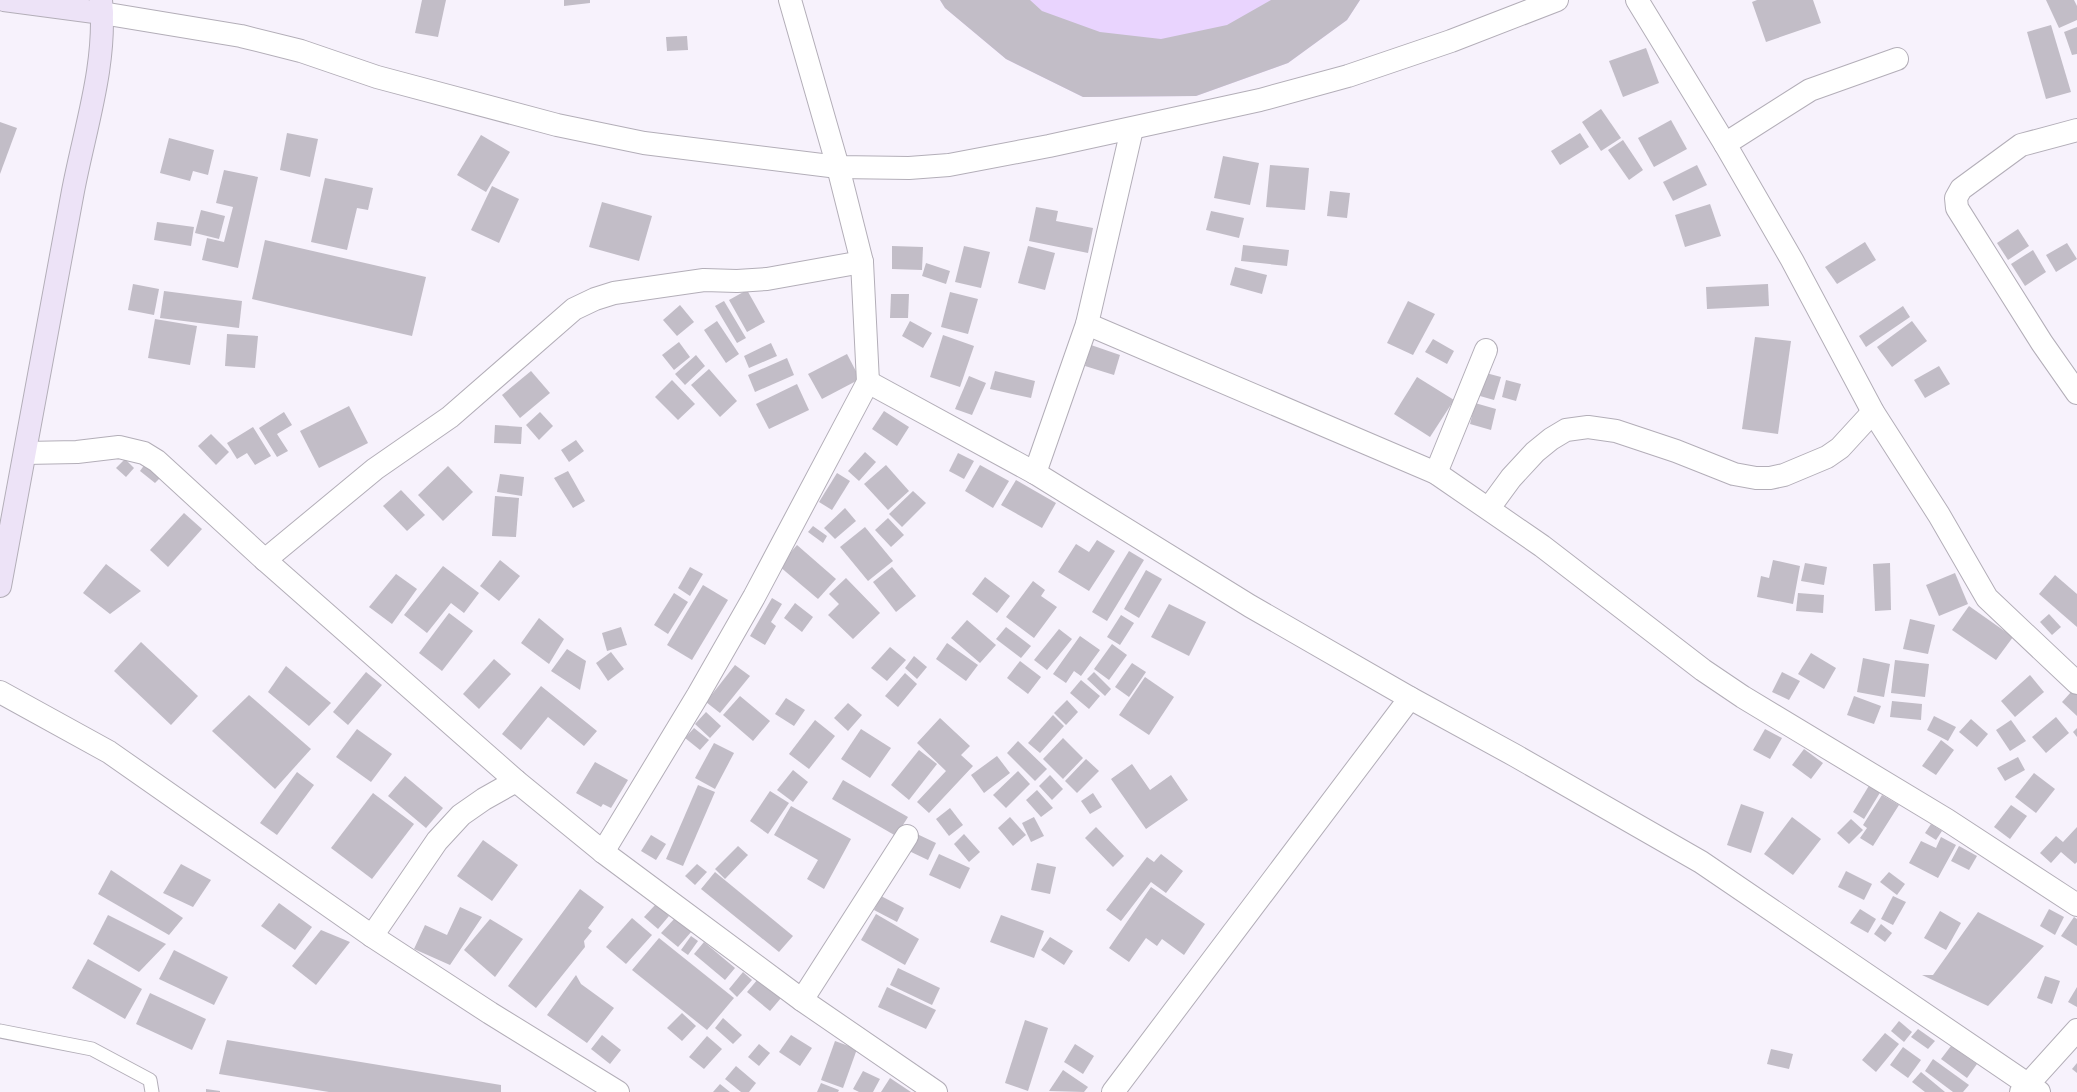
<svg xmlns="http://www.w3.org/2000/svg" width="2077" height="1092" viewBox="0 0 2077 1092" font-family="'Nunito Sans',sans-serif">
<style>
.green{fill:#e9d4fe}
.building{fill:#c2bdc7}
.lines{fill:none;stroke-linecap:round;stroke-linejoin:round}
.lane-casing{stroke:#b3aeb8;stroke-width:15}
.street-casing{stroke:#b3aeb8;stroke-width:24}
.secondary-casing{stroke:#b3aeb8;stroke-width:24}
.lane{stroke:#fff;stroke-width:13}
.street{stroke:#fff;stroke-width:22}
.secondary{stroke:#ede3f7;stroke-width:22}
</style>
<rect width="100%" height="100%" fill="#f7f2fc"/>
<polygon class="green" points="940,0 1360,0 1347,20 1288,63 1196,96 1083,97 1006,59 945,8"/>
<g class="building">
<polygon points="422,0 446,0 438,37 415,33"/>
<polygon points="564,0 590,0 590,3 564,6"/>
<polygon points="940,0 1030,0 1042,11 1100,32 1161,39 1227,25 1271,0 1360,0 1347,20 1288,63 1196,96 1083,97 1006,59 945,8"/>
<polygon points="1757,0 1813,0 1821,23 1766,42 1752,2"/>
<polygon points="2046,0 2074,0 2077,6 2077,20 2059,28"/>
<polygon points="2051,25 2071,92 2046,99 2027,32"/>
<polygon points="2077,27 2077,54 2072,55 2064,32"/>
<polygon points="687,36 688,50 667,51 666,37"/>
<polygon points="1646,48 1659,83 1623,97 1609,61"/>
<polygon points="1601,109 1621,138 1601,151 1582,122"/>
<polygon points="1671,120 1687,149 1654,167 1638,138"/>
<polygon points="0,122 17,128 0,174"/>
<polygon points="287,133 318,139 310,177 280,170"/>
<polygon points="1580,133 1589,147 1560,165 1551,151"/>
<polygon points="481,135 510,152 486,192 457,175"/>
<polygon points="169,138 214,150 208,175 193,171 190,181 160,173"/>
<polygon points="1623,140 1643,170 1629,180 1608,150"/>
<polygon points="1223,156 1259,163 1250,205 1214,198"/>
<polygon points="1270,165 1309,168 1305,210 1266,207"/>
<polygon points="1697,165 1707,185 1673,201 1663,182"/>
<polygon points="224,170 258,177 238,268 202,260 207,238 224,242 233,207 216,203"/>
<polygon points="325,178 373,188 368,210 357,208 347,250 311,242"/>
<polygon points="492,186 519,199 499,243 471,230"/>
<polygon points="1330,191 1350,193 1347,218 1327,216"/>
<polygon points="602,202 652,216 639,261 589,247"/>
<polygon points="1710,204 1721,236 1685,247 1675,215"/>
<polygon points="1036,207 1058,211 1056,221 1093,228 1088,253 1029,241"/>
<polygon points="201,210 225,216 219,239 195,233"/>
<polygon points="1211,211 1244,218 1239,238 1206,230"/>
<polygon points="157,222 194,227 191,246 154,240"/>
<polygon points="2018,229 2029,246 2008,260 1997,243"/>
<polygon points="265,240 426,277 412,336 252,299"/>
<polygon points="1865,242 1876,260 1837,284 1825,267"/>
<polygon points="2067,243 2077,259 2056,272 2046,255"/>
<polygon points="1243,245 1289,250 1287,266 1241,261"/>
<polygon points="892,246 923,247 922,270 892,269"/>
<polygon points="964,246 990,252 981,288 955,282"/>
<polygon points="1028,246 1055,253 1045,290 1018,283"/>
<polygon points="2033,250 2046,272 2025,286 2011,264"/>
<polygon points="926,263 950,271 946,284 922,276"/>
<polygon points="1235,267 1267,275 1262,294 1230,285"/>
<polygon points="133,284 159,289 154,315 128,310"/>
<polygon points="1768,284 1769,306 1707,309 1706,287"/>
<polygon points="747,290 765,322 747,332 729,300"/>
<polygon points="164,291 242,301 239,328 160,318"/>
<polygon points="950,292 978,299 968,334 941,327"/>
<polygon points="891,294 909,294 908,318 890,318"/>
<polygon points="724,301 746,338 737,343 715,306"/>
<polygon points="1408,301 1435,314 1413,355 1387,343"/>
<polygon points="680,305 694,322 677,336 663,320"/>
<polygon points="1903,306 1910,317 1866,347 1859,336"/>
<polygon points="155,319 197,326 190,365 148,358"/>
<polygon points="717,321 739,354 726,363 704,330"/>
<polygon points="910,321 932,333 923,348 902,336"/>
<polygon points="1912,321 1927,341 1892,367 1877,347"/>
<polygon points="227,334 258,336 255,368 225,366"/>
<polygon points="943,335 974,346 960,387 930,377"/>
<polygon points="1755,337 1791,341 1778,434 1742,429"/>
<polygon points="1433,339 1454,351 1447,364 1425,352"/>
<polygon points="679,342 690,357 674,370 662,355"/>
<polygon points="771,343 777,356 749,368 744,356"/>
<polygon points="1091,345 1120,355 1114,375 1085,366"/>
<polygon points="847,354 860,379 822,399 808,374"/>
<polygon points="696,355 705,366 685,385 675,374"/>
<polygon points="787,358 794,375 755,392 748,375"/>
<polygon points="1939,366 1950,384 1925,398 1914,380"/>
<polygon points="709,369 737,401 720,417 691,385"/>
<polygon points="531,371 550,393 520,418 502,395"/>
<polygon points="995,371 1035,381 1031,398 990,389"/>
<polygon points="1486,373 1501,377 1494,400 1480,396"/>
<polygon points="969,376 986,383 972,415 955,409"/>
<polygon points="1417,377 1454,400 1430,437 1394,414"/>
<polygon points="672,380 695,404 678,420 655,397"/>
<polygon points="1506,380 1521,384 1516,401 1502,397"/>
<polygon points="797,384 809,410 769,429 756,404"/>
<polygon points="1475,403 1496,409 1491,430 1470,424"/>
<polygon points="349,406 368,443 319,468 300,431"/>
<polygon points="884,411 909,427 897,446 872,429"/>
<polygon points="284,412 292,425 277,434 288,451 277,457 259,428"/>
<polygon points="540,412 553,426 539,440 526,425"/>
<polygon points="495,425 522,427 521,444 494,443"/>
<polygon points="253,427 271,456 255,465 247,453 237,459 227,443"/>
<polygon points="211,434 229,452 216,465 198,446"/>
<polygon points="576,440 584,451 569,462 561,450"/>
<polygon points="865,452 876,462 859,481 848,471"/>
<polygon points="958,453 974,461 964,479 949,471"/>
<polygon points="125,459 134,468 126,477 116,468"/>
<polygon points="145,464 161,477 155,483 140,471"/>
<polygon points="886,465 909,491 888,510 864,484"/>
<polygon points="980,465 1009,481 993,508 965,491"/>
<polygon points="448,466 473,492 443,521 418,495"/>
<polygon points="568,471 585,501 573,508 554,478"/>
<polygon points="837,473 850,481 832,510 819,502"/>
<polygon points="500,474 524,477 522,496 497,492"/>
<polygon points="1016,480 1056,503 1042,528 1001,505"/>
<polygon points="401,490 425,515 407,531 383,506"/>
<polygon points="913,491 926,503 902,527 889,514"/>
<polygon points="495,496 519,498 516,537 492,536"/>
<polygon points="845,508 856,521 835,539 824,528"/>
<polygon points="184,513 202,529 168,567 150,550"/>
<polygon points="888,518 904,535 891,547 875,530"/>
<polygon points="813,526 827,536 823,543 808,532"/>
<polygon points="865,527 893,561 868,581 840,547"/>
<polygon points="1097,540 1115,551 1089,591 1058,572 1076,544 1089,552"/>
<polygon points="797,545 836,579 818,599 779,566"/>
<polygon points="1129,551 1144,560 1107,621 1092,612"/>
<polygon points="500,560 520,576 499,601 480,586"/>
<polygon points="1773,560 1800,566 1793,604 1757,597 1761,576 1769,578"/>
<polygon points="1805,563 1827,567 1824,585 1801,581"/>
<polygon points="1890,563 1891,610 1875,611 1873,564"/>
<polygon points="106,564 141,591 110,614 83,593"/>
<polygon points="443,566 479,593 464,613 451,603 427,633 404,615"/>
<polygon points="690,567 703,574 690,596 678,588"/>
<polygon points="892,567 916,596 896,612 873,582"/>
<polygon points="1146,570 1162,579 1139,618 1124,609"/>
<polygon points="1955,573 1968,604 1939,616 1926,585"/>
<polygon points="396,574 417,589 392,624 369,607"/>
<polygon points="2055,575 2077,594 2077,627 2039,594"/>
<polygon points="985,577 1010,596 997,613 972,594"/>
<polygon points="846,578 880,613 853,639 828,615 839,604 829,594"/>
<polygon points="1033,581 1045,590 1041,596 1057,607 1034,638 1006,617"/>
<polygon points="703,585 728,600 692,660 667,645"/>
<polygon points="674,593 688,602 668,634 654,625"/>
<polygon points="1798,593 1824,595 1823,613 1796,611"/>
<polygon points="772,598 782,604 771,622 776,626 765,645 750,636"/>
<polygon points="795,603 813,617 802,632 784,618"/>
<polygon points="1169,604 1206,622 1189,656 1151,637"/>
<polygon points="1969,606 2013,637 1996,660 1952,630"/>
<polygon points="449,613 473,631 442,671 419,653"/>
<polygon points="2049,614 2061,627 2052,635 2040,622"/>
<polygon points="1121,615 1134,623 1120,645 1107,637"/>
<polygon points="539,618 564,639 549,664 521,643"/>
<polygon points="1910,619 1935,625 1928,654 1903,649"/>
<polygon points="967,620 996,645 980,663 951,638"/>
<polygon points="621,627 627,645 607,651 602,633"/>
<polygon points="1006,627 1031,646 1021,658 996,639"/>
<polygon points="1059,629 1072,639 1047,670 1034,660"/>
<polygon points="1080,636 1100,650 1081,676 1074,671 1066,683 1053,674"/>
<polygon points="141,642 198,696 171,725 114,671"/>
<polygon points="947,643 978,665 966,681 936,659"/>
<polygon points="1112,644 1127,655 1109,680 1094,669"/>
<polygon points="890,647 906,660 887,681 871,668"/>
<polygon points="567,649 586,661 580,690 551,671"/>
<polygon points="611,652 624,669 608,681 596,663"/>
<polygon points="1811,653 1836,668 1824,689 1798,674"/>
<polygon points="914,656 927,667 917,679 905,668"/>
<polygon points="1863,658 1890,664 1884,697 1857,692"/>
<polygon points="494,659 511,674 479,709 463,694"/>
<polygon points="1895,660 1929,664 1925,697 1891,693"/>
<polygon points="1020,661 1041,677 1028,694 1007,678"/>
<polygon points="1132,663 1146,672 1129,697 1115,687"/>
<polygon points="735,665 750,676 720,713 706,702"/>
<polygon points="286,666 331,703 309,726 268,692"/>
<polygon points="366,672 382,685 348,725 333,712"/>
<polygon points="1094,672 1111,689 1105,696 1087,679"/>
<polygon points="1782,672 1800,681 1789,700 1772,692"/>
<polygon points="905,673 917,684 898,707 885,696"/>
<polygon points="2030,675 2044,692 2015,717 2001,701"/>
<polygon points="1145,677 1174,697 1149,735 1119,715"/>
<polygon points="1081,680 1100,696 1089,709 1070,693"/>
<polygon points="541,686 597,731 584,746 548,717 521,750 502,734"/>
<polygon points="2072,691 2077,695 2077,716 2062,702"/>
<polygon points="249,695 311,749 275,789 212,731"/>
<polygon points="740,696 770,721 753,741 723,715"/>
<polygon points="1854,696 1881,706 1874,724 1847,715"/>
<polygon points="786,698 805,710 794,726 775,714"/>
<polygon points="1067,700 1078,712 1066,725 1054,713"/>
<polygon points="1892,701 1922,704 1921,720 1890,717"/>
<polygon points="848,703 862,715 848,731 834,718"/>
<polygon points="706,712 721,726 710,738 695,724"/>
<polygon points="1053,715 1064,726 1040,753 1028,743"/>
<polygon points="1934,716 1956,727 1948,741 1927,730"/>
<polygon points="2056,717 2069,733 2046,753 2032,737"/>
<polygon points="940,718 970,746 961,755 973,766 929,813 917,802 946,771 917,743"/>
<polygon points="1971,719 1988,734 1977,747 1959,732"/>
<polygon points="815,720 835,736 809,769 789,754"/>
<polygon points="2011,720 2026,741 2010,751 1996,730"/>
<polygon points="694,728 709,740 700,750 685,738"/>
<polygon points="2077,728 2077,737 2073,732"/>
<polygon points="357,729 392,754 371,782 336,757"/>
<polygon points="861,729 891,748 870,778 841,759"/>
<polygon points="1765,729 1782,738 1770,759 1753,750"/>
<polygon points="1063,738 1083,758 1063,779 1043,759"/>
<polygon points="1941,740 1954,750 1936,775 1922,766"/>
<polygon points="1018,741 1047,769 1035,781 1007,753"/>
<polygon points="714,743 734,753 715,789 695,778"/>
<polygon points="1804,749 1823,763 1811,779 1792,765"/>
<polygon points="919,750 937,764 909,800 891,785"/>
<polygon points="997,756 1010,773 984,793 971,775"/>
<polygon points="2018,757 2025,770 2005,781 1997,768"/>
<polygon points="1086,759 1099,771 1077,793 1065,781"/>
<polygon points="595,762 628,780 611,808 603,804 601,807 576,793"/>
<polygon points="1132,764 1150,790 1171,775 1188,800 1146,829 1111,779"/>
<polygon points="793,770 808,782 793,802 777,790"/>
<polygon points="1018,771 1030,784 1006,808 993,795"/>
<polygon points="297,772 314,785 277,835 260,823"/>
<polygon points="2034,773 2055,789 2036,813 2015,797"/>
<polygon points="1050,775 1063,789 1052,800 1039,786"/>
<polygon points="405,776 443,808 426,828 388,796"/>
<polygon points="843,780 908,817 896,836 832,799"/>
<polygon points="1870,784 1881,791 1864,819 1853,812"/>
<polygon points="698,785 715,792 683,866 666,859"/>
<polygon points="1037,790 1053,808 1041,817 1026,800"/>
<polygon points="770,791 789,803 768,834 750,821"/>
<polygon points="373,793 414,824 372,879 331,848"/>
<polygon points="1093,793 1102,807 1090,814 1081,801"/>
<polygon points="1882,795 1899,805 1873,846 1860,838 1867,828 1863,825"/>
<polygon points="1741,804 1764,812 1751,853 1727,845"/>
<polygon points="2011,805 2027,816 2010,839 1994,827"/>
<polygon points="791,806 851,839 824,889 807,879 818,860 774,835"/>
<polygon points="950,808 963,825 949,836 936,819"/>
<polygon points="1010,817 1026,835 1013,846 998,828"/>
<polygon points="1034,817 1044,836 1031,842 1022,823"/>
<polygon points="1792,817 1821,839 1793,875 1764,854"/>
<polygon points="1851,819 1863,830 1849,844 1837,833"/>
<polygon points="1931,824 1942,831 1936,840 1925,833"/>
<polygon points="1096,827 1124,856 1113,867 1085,838"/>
<polygon points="2077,827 2077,862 2075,864 2061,852 2051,863 2040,853 2056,836 2063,842"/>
<polygon points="917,834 936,843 928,860 909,851"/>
<polygon points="964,834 980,852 969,862 954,844"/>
<polygon points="651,835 666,844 656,860 641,851"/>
<polygon points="1941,837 1956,845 1938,878 1909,863 1921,841 1936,848"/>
<polygon points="483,840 518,865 492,901 457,876"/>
<polygon points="738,846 748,855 725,879 715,869"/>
<polygon points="1959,846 1977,856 1969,870 1951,861"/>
<polygon points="939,854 970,868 960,889 929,875"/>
<polygon points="1161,854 1183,871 1166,893 1151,882 1121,921 1106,910 1147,857 1154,862"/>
<polygon points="1037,863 1056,867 1050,894 1031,890"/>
<polygon points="181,864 211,880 193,907 163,893"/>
<polygon points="697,864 707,872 695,885 685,876"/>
<polygon points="111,870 183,918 169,935 98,894"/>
<polygon points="1846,871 1872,884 1864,900 1838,887"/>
<polygon points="715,872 793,936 779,952 701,889"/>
<polygon points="1889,872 1905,884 1897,895 1880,882"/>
<polygon points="1151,887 1205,924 1184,955 1162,939 1157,946 1146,938 1129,962 1109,948"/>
<polygon points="580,889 604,907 588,928 592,931 584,941 585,947 536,1008 508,986"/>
<polygon points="881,896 904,908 897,922 874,910"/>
<polygon points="1893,896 1906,902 1893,925 1881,919"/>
<polygon points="279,903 312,927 295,950 261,926"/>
<polygon points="656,904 669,916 658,929 644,917"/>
<polygon points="460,907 482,917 450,965 414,949 425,925 447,935"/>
<polygon points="1860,909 1876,919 1868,933 1850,923"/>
<polygon points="2049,909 2064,917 2055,935 2040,926"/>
<polygon points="1940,911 1961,923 1946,950 1924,938"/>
<polygon points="1978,912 2044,946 1988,1006 1922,975 1933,975"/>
<polygon points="876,914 919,939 905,965 861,940"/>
<polygon points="108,915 166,944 139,972 93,944"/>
<polygon points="1001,915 1044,931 1034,958 990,942"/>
<polygon points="676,917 692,931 678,947 661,933"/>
<polygon points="2074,917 2077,919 2077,946 2061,936"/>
<polygon points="632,918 652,935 626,964 606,947"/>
<polygon points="490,919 523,939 495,977 464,950"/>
<polygon points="1881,924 1892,933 1885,942 1874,934"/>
<polygon points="321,930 350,942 316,985 292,966"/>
<polygon points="691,936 698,941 688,955 681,950"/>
<polygon points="1050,937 1073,951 1064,965 1041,950"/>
<polygon points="659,938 734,998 707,1030 632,970"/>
<polygon points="704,942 735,968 725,980 694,954"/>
<polygon points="174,950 228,977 214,1005 159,979"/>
<polygon points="88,959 142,989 125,1019 72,988"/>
<polygon points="898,968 940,988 932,1005 890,985"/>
<polygon points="743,972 752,980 737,997 729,989"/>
<polygon points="576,975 581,984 614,1008 587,1043 547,1015"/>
<polygon points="2045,976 2060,981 2052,1004 2037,998"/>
<polygon points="758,979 781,998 770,1011 747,992"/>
<polygon points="887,987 936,1010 926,1029 878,1007"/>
<polygon points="2077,987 2077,1007 2068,1002"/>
<polygon points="150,993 206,1019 192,1050 136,1024"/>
<polygon points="682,1013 696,1026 682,1041 667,1028"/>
<polygon points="723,1018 742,1035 733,1044 715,1028"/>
<polygon points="1025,1020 1048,1028 1028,1091 1005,1083"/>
<polygon points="1899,1021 1912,1032 1904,1042 1891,1031"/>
<polygon points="1918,1029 1935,1041 1928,1049 1911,1037"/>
<polygon points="1885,1033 1899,1044 1876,1072 1862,1060"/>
<polygon points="602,1035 621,1050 610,1064 591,1049"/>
<polygon points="791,1035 812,1048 800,1066 779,1052"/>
<polygon points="707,1036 722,1049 704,1069 689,1057"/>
<polygon points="227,1040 501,1085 501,1092 329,1092 219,1074"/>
<polygon points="835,1041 857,1049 843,1088 821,1080"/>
<polygon points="759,1044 770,1053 759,1066 748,1057"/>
<polygon points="1075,1044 1094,1056 1083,1074 1064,1062"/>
<polygon points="1951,1046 1977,1064 1967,1078 1941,1059"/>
<polygon points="1903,1047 1921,1060 1908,1078 1890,1065"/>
<polygon points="1771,1049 1793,1054 1789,1069 1767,1064"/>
<polygon points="1933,1059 1969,1085 1963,1092 1953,1092 1925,1071"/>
<polygon points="2077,1063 2077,1073 2072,1069"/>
<polygon points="736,1066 756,1083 749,1092 741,1092 725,1079"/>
<polygon points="1063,1070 1088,1087 1084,1092 1049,1091"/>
<polygon points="863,1071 880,1079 873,1092 859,1092 853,1089"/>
<polygon points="1921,1072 1945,1092 1925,1092 1912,1082"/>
<polygon points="890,1078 911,1092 881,1092"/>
<polygon points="821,1083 839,1090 838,1092 817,1092"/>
<polygon points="720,1084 730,1092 713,1092"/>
<polygon points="206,1089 220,1091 220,1092 206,1092"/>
</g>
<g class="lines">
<defs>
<polyline id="lane" points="0,1031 92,1049 150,1080 152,1092"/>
<g id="street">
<polyline points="1637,0 1725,144 1792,260 1873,412 1939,515 1987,598 2077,683"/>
<polyline points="102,13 241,36 301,51 377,77 557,125 644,143 838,167 909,168 949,165 1049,146 1260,100 1348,76 1451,41 1557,0"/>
<polyline points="2077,130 2021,145 1961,189 1956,198 1957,208 2042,343 2077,393"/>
<polyline points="1725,144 1810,90 1897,59"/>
<polyline points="1087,324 1436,473 1542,546 1703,670 1743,697 1947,820 2077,905"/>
<polyline points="868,382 1035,473 1250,606 1410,698 1516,756 1701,862 2039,1092"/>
<polyline points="25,453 77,452 119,447 144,453 157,461 265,560 516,781 603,852 802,1000 936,1092"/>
<polyline points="1035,473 1087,324 1132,129"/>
<polyline points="1436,473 1486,350"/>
<polyline points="1489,508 1511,478 1535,452 1551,439 1566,430 1588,427 1616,431 1676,451 1734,474 1756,478 1770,478 1784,475 1827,457 1840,448 1873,412"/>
<polyline points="265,560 375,469 450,417 574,309 595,299 614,293 704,280 737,281 767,279 862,262"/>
<polyline points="0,692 109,752 372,936 490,1013 618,1092"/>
<polyline points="603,852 698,695 754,597 868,382 862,262 838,167 790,0"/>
<polyline points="372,936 437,841 461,815 484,799 516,781"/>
<polyline points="802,1000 907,836"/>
<polyline points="1113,1092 1410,698"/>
<polyline points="2021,1092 2077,1030"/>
</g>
<g id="secondary">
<polyline points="4,0 102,13"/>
<path d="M0,586C25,454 48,322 73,191C85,128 107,64 101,0"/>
</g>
</defs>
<use href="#lane" class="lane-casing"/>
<use href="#street" class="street-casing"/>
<use href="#secondary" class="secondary-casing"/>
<use href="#lane" class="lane"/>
<use href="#street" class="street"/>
<use href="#secondary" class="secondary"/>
</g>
</svg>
